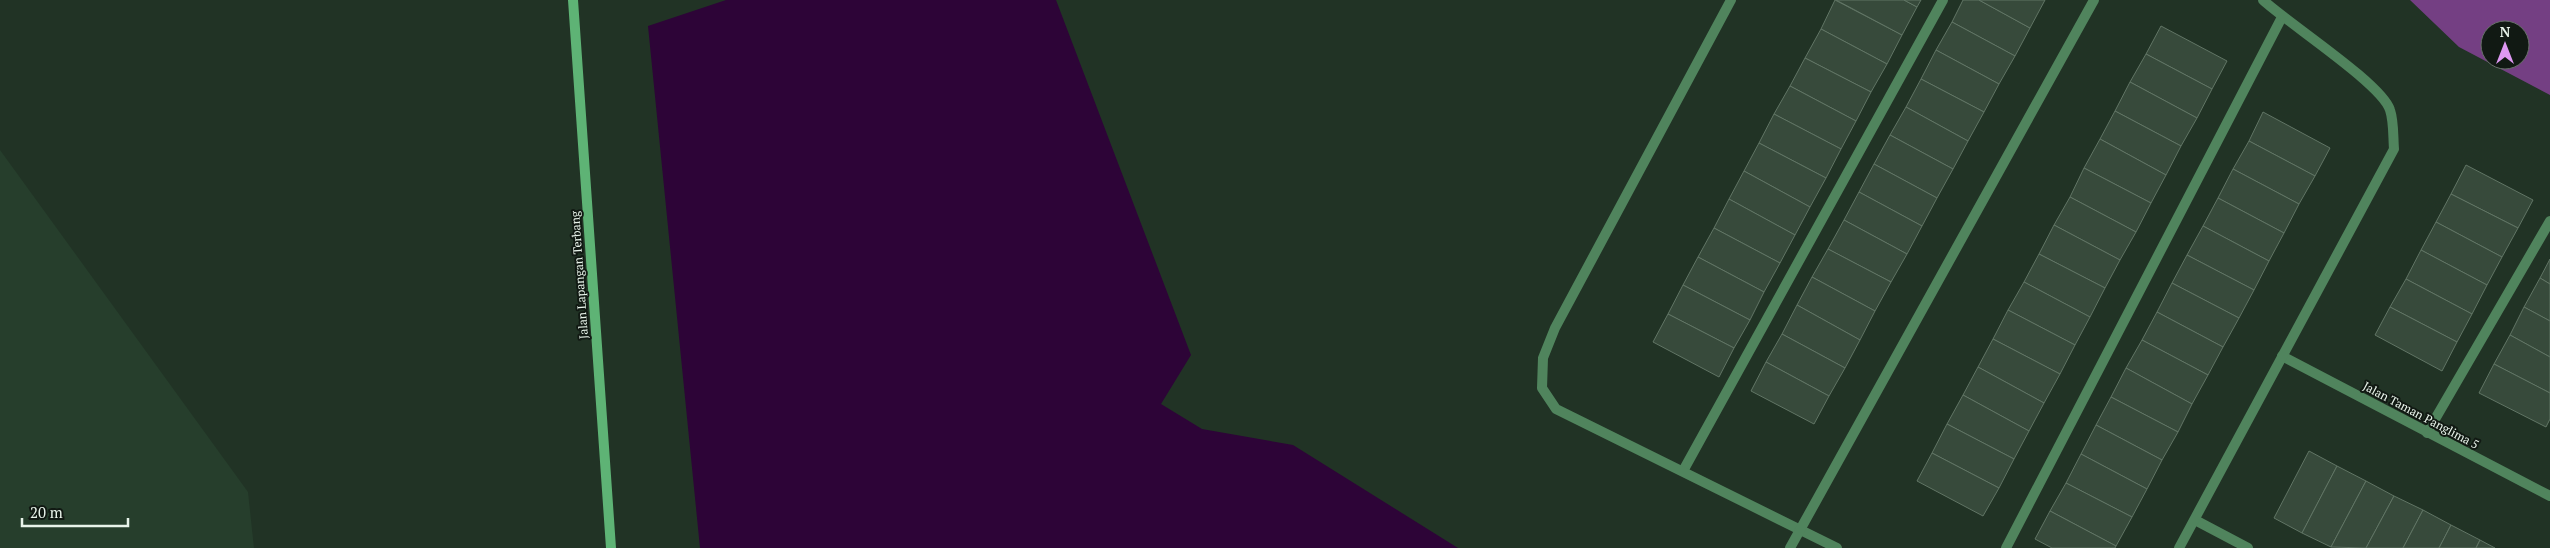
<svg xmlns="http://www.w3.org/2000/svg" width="2550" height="548" viewBox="0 0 2550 548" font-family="'PT Serif',serif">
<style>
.built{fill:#263e2c}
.forest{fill:#743f83;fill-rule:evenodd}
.water{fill:#2d0437}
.building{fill:#374a3b;stroke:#617565}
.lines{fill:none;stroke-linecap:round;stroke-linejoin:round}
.lane{stroke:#50845d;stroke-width:10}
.street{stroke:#50845d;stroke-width:10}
.secondary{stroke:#5eb375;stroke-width:10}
.labels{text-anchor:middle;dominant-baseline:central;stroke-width:4;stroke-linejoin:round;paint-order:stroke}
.street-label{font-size:12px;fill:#e8f3ea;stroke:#111913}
</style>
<rect width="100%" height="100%" fill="#213325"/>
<polygon class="built" points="0,150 248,492 254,548 0,548"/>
<path class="forest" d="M2410,0H2550V95L2459,47ZM2490,30H2520V60H2490Z"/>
<polygon class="water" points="726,0 1056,0 1191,355 1161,404 1202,429 1293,445 1458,548 700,548 648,26"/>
<g class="building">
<polygon points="1835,0 1902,35 1887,64 1821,29"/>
<polygon points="1836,0 1904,0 1917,7 1902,35"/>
<polygon points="1904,0 1921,0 1917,7"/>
<polygon points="1963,0 1979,0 2030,28 2015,56 1952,22"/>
<polygon points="1979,0 2045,0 2030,28"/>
<polygon points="1952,22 2015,56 1999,84 1936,50"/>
<polygon points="2161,26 2227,61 2212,89 2146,54"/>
<polygon points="1821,29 1887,64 1871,92 1805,58"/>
<polygon points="1936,50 1999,84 1984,112 1921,79"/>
<polygon points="2146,54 2212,89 2197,118 2130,82"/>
<polygon points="1805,58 1871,92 1856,121 1790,86"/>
<polygon points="1921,79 1984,112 1968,141 1906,107"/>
<polygon points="2130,82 2197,118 2181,146 2115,111"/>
<polygon points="1790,86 1856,121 1841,149 1774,114"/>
<polygon points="1906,107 1968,141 1953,169 1890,135"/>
<polygon points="2115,111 2181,146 2166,175 2100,139"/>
<polygon points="2263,112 2330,148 2315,176 2249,141"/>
<polygon points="1774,114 1841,149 1826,178 1759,143"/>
<polygon points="1890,135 1953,169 1937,198 1874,164"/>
<polygon points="2100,139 2166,175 2151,203 2084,168"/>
<polygon points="2249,141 2315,176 2299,204 2233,169"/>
<polygon points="1759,143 1826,178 1810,207 1744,171"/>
<polygon points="1874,164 1937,198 1922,226 1859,192"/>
<polygon points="2466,165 2533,200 2518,228 2451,194"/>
<polygon points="2084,168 2151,203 2136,232 2070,197"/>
<polygon points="2233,169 2299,204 2284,233 2218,198"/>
<polygon points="1744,171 1810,207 1795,235 1729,199"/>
<polygon points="1859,192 1922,226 1907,254 1844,220"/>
<polygon points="2451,194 2518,228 2502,257 2436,222"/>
<polygon points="2070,197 2136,232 2120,260 2054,225"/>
<polygon points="2218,198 2284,233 2269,261 2203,226"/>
<polygon points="1729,199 1795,235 1780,263 1714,228"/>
<polygon points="1844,220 1907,254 1891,282 1828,249"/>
<polygon points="2436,222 2502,257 2487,285 2421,250"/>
<polygon points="2054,225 2120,260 2105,288 2039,254"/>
<polygon points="2203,226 2269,261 2254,290 2187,255"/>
<polygon points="1714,228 1780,263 1764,292 1698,257"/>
<polygon points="1828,249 1891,282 1875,311 1812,277"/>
<polygon points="2421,250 2487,285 2472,314 2406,279"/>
<polygon points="2039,254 2105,288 2090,317 2024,282"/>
<polygon points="2187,255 2254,290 2239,318 2172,283"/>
<polygon points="1698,257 1764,292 1750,320 1683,285"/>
<polygon points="2550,259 2550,284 2540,278"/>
<polygon points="1812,277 1875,311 1860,340 1797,305"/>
<polygon points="2540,278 2550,284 2550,321 2524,307"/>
<polygon points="2406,279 2472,314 2457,342 2390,307"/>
<polygon points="2024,282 2090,317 2075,345 2008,310"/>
<polygon points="2172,283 2239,318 2223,347 2157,312"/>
<polygon points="1683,285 1750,320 1734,348 1668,314"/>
<polygon points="1797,305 1860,340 1845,368 1782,334"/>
<polygon points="2390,307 2457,342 2442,371 2375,335"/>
<polygon points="2524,307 2550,321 2550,357 2510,335"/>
<polygon points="2008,310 2075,345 2060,374 1993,339"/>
<polygon points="2157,312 2223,347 2208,375 2142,340"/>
<polygon points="1668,314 1734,348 1719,377 1653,342"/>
<polygon points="1782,334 1845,368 1829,396 1766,362"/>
<polygon points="2510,335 2550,357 2550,393 2494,364"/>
<polygon points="1993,339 2060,374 2044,403 1978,367"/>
<polygon points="2142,340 2208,375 2192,404 2126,368"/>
<polygon points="1766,362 1829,396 1814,424 1751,391"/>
<polygon points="2494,364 2550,393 2550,419 2546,427 2479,393"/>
<polygon points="1978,367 2044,403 2029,431 1963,395"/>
<polygon points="2126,368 2192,404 2178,432 2111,397"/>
<polygon points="1963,395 2029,431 2014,459 1947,424"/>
<polygon points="2111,397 2178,432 2162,460 2096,425"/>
<polygon points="1947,424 2014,459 1999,488 1932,453"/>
<polygon points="2096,425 2162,460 2147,489 2081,454"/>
<polygon points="2309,451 2337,466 2302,533 2274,518"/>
<polygon points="1932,453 1999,488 1983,516 1917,481"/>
<polygon points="2081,454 2147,489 2132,517 2066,483"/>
<polygon points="2337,466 2366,481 2331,547 2302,533"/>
<polygon points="2366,481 2394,496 2366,548 2331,547"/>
<polygon points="2066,483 2132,517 2116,546 2050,511"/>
<polygon points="2394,496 2423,510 2403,548 2366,548"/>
<polygon points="2423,510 2451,525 2439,548 2403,548"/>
<polygon points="2050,511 2116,546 2115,548 2052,548 2035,539"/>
<polygon points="2451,525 2480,540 2476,548 2439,548"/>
<polygon points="2480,540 2495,548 2476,548"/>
</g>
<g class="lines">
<g class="lane">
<polyline points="2427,433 2550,221"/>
<polyline points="1683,471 1943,0"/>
<polyline points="2195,520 2248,548"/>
<polyline points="2006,548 2282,17"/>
</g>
<g class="street">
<polyline points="1731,0 1555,328 1543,358 1542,388 1556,409 1837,548"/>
<polyline points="2282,356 2550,496"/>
<polyline points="1790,548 2094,0"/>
<path d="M2179,548L2394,149C2393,137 2394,122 2390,110C2382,84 2289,24 2263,0"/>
</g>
<polyline class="secondary" points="573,0 611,548"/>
</g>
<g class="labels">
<g class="street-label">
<text transform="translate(579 275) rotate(-94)">Jalan Lapangan Terbang</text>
<text transform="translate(2421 415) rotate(28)">Jalan Taman Panglima 5</text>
</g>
</g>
<g transform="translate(2505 45)"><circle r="24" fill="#111913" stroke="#677069"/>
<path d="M0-4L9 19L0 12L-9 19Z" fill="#de98f2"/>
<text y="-8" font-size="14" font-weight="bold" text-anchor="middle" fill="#e8f3ea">N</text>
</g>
<path d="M22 518v8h106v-8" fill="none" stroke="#e8f3ea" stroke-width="2.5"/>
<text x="30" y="518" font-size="15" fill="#e8f3ea" stroke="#111913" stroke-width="4" paint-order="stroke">20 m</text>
</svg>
